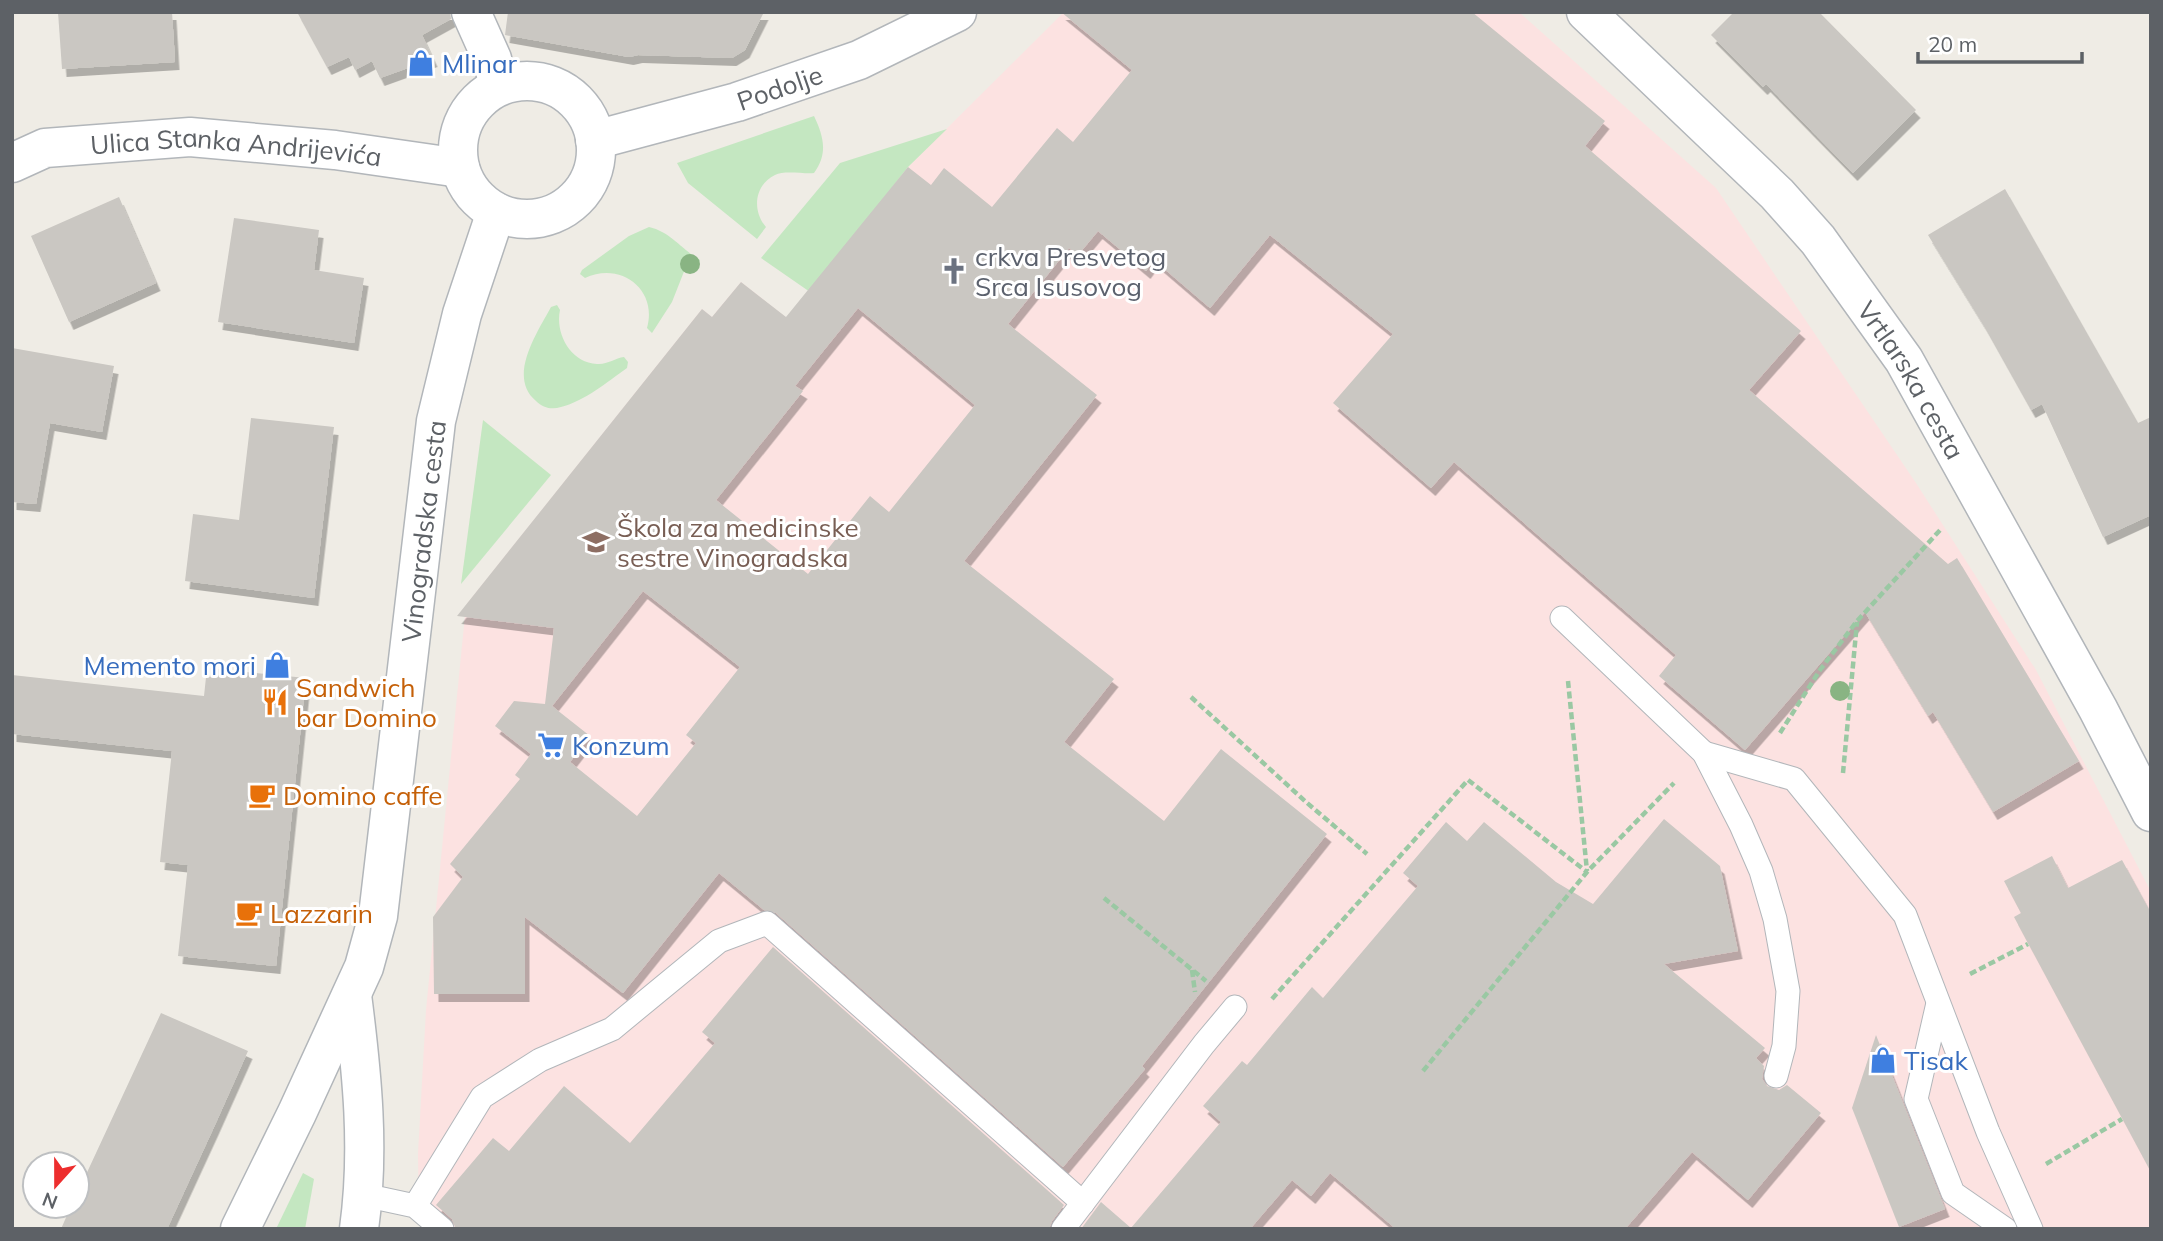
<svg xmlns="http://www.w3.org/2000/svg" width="2163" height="1241" viewBox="0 0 2163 1241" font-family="Mulish,sans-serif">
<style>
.medical{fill:#fce2e1}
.green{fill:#c4e7c1}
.building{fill:#cac7c2;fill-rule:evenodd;filter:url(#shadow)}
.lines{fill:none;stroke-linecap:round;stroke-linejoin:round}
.service-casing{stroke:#b2b6ba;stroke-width:25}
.minor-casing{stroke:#b2b6ba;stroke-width:41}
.tertiary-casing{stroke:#b2b6ba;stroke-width:41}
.path{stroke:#9ac8a3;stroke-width:4.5;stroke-dasharray:7 3.5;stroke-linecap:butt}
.service{stroke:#fff;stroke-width:23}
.minor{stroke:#fff;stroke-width:38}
.tertiary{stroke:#fff;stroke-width:38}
.tree{fill:#89b483}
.labels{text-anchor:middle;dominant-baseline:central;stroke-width:6;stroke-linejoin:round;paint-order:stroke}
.shop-label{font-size:26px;fill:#366cbe;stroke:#fff;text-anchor:start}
.street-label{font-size:26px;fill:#5d6166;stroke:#fff}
.worship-label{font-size:26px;fill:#5b616d;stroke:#fff;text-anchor:start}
.education-label{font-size:26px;fill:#785e54;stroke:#fff;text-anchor:start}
.food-label{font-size:26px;fill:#c56008;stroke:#fff;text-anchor:start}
</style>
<defs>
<filter id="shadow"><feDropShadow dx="4.5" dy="8" stdDeviation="0" flood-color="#0004"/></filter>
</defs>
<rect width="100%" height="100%" fill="#efece5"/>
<polygon class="medical" points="1064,12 1519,12 1716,188 1916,483 2036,670 2151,892 2151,1229 424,1229 419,1225 418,1154 426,1010 466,605 702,309 712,317 741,282 788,319 908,167"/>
<g class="green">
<path d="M814,116C824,137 828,154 814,173C803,174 784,170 775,175C754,185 752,211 766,227L757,239L688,183L677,163Z"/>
<polygon points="947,129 908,167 810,292 761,258 840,163"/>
<path d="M649,227C671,232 681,249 700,260L696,271L692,273L685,269L672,302L652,333L647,328C658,289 620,261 585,278L580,274L582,270L629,236Z"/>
<path d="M557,305L560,310C555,333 570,363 597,364C607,365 615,358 624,357L628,362L627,368C607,382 585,401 561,407C552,410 543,408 536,401C507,377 537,333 551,307Z"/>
<polygon points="483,420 551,475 461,584"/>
<polygon points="303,1173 314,1179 305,1229 276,1229"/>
</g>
<g class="building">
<polygon points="58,12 172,12 175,62 62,69"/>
<polygon points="297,12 450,12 451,19 422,35 433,59 380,78 372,61 355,70 349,57 327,67"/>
<polygon points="508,12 764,12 745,50 732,58 638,55 629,57 505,35"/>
<path d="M1061,12H1472L1605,121L1585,146L1801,331L1749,390L1948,564L1957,558L2079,761L1993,812L1933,712L1928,716L1865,612L1745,750L1659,676L1676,655L1454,462L1431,488L1333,403L1393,334L1270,235L1210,308L1154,260L1146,271L1098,231L1078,255L1069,248L1008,324L1097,395L964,561L1114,679L1064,742L1164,821L1221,749L1327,834L1142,1066L1145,1069L1063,1167L776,913L764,910L719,873L623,993L525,917V994H434L433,917L463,877L450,864L520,779L515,775L531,754L495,726L514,701L545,704L554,628L457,616L702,309L712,317L741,282L786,317L908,167L931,185L944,168L992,207L1057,128L1073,142L1132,70ZM858,308L975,405L889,512L870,496L808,574L716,500L803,391L795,386ZM643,591L740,667L686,735L696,743L637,816L570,762L590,736L552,706Z"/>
<polygon points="1734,12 1819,12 1916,110 1853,173 1766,84 1763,87 1711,35"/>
<polygon points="2005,189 2138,423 2151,417 2151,515 2103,537 2042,404 2031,410 1984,326 1928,235"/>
<polygon points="119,197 156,283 69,322 31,236"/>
<polygon points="234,218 319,230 314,270 364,278 354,343 218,322"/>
<polygon points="12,348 114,366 102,432 50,423 36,504 12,502"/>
<polygon points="251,418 334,427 314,598 185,581 193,514 239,520"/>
<polygon points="207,668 306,678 276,966 178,956 188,865 160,862 172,751 12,734 12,675 204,696"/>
<polygon points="1664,819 1720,866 1738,951 1664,964 1765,1048 1756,1058 1764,1066 1762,1079 1767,1086 1779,1090 1787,1085 1821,1113 1748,1200 1692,1152 1625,1229 1396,1229 1330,1173 1311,1196 1292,1180 1250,1229 1081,1229 1101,1202 1131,1228 1221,1122 1203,1106 1242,1061 1247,1065 1312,987 1323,998 1418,886 1403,873 1446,822 1467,841 1484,822 1556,882 1593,904"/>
<polygon points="2052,856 2068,888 2122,860 2151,913 2151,1172 2014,917 2021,913 2004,881"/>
<polygon points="773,947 1064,1205 1052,1221 1049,1229 456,1229 452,1219 436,1205 493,1138 509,1151 564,1086 630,1143 715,1043 702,1032"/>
<polygon points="161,1013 248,1051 214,1127 167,1229 61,1229 71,1206 77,1206 77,1194"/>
<polygon points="1876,1035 1945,1209 1899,1227 1852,1108"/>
</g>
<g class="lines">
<defs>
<g id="service">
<polyline points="1562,618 1704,753 1741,825 1761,871 1775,919 1788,991 1784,1046 1776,1076"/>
<polyline points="1704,753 1794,779 1905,915 1988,1132 2031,1229"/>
<polyline points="1938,1003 1916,1099 1953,1193 2005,1229"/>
<polyline points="364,1195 415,1206 442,1229"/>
<polyline points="415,1206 482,1097 540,1060 612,1029 719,941 767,923 1083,1203"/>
<polyline points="1063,1229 1204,1044 1235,1007"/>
</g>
<g id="minor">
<path id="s1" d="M1586,12L1777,194L1818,240L1904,360L2098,709L2151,812"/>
<path id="s2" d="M595,140L737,102L859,60L957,12"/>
<path id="s3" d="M12,163L45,148L190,137L335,150L460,168"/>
<path d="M352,995C362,1073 370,1150 359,1229"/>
</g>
<g id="tertiary">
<polyline points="471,12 492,59 499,86"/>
<circle cx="527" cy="150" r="69"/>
<path id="s4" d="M240,1229L297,1113L364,967L378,916L436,421L462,314L496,212"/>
</g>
</defs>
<use href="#service" class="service-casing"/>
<use href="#minor" class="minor-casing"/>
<use href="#tertiary" class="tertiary-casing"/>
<g class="path">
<polyline points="1568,681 1587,871"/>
<polyline points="1191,697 1306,802 1367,854"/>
<polyline points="1780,733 1820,670 1857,621 1941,529"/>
<polyline points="1843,773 1857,622"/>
<polyline points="1104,898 1206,981"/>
<polyline points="1192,970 1195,992"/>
<polyline points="1970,974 2028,944"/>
<polyline points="1272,999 1468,780 1587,872"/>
<polyline points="1423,1071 1587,872 1674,783"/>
<polyline points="2046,1164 2122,1119"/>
</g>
<use href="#service" class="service"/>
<use href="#minor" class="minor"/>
<use href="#tertiary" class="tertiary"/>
</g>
<g class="tree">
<circle cx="690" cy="264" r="10"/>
<circle cx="1840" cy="691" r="10"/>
</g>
<defs>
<symbol id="shop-bare" viewBox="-9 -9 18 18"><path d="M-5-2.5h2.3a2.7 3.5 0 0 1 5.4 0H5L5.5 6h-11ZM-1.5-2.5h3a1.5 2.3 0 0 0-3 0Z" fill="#3f7fe0" stroke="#fff" stroke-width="2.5" paint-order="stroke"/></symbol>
<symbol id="church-bare" viewBox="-9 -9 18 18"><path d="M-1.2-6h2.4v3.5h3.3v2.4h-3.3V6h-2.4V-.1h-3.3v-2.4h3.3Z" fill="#6b7280" stroke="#fff" stroke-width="2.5" paint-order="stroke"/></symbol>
<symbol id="school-bare" viewBox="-9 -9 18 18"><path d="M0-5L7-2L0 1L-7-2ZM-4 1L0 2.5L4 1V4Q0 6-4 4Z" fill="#8d6e63" stroke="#fff" stroke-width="2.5" paint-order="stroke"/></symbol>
<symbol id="restaurant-bare" viewBox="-9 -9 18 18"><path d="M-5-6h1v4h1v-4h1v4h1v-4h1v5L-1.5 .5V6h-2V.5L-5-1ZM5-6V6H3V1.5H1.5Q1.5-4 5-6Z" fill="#e8710a" stroke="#fff" stroke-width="2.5" paint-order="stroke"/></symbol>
<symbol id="supermarket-bare" viewBox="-9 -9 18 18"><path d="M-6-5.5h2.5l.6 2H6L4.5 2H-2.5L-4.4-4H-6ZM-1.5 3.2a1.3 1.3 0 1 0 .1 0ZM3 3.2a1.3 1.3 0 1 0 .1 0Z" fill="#3f7fe0" stroke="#fff" stroke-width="2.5" paint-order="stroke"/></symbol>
<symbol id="cafe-bare" viewBox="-9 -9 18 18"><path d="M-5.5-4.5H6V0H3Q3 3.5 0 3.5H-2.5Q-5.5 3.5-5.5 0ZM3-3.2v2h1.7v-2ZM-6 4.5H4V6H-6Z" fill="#e8710a" stroke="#fff" stroke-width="2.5" paint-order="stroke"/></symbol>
</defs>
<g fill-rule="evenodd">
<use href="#shop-bare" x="402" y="44" width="38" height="38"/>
<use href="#church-bare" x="935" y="252" width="38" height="38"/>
<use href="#school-bare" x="577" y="523" width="38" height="38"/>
<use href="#shop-bare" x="258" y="646" width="38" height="38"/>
<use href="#restaurant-bare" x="256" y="683" width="38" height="38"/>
<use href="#supermarket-bare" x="532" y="726" width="38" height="38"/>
<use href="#cafe-bare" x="243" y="776" width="38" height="38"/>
<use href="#cafe-bare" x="230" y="894" width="38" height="38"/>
<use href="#shop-bare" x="1864" y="1041" width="38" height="38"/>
</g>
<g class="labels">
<g class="shop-label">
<text x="442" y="63">Mlinar</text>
<text x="256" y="665" text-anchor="end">Memento mori</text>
<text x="572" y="745">Konzum</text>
<text x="1904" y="1060">Tisak</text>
</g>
<g class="street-label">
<text stroke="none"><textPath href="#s2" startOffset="192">Podolje</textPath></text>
<text stroke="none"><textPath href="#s3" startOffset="228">Ulica Stanka Andrijevića</textPath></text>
<text stroke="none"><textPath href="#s1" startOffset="494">Vrtlarska cesta</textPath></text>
<text stroke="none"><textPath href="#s4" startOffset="730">Vinogradska cesta</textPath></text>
</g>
<g class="worship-label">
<text x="975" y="256">crkva Presvetog<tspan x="975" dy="30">Srca Isusovog</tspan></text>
</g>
<g class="education-label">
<text x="617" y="527">Škola za medicinske<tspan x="617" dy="30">sestre Vinogradska</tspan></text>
</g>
<g class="food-label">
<text x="296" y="687">Sandwich<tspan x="296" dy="30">bar Domino</tspan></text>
<text x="283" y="795">Domino caffe</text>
<text x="270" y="913">Lazzarin</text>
</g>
</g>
<rect width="2163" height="1241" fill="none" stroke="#5d6166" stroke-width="28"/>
<g transform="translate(56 1185) rotate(201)"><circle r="33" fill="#ffffff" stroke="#bec0c2" stroke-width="2"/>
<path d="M0-5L12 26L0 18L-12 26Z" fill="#ed2e2e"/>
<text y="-10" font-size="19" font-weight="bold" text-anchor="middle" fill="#5d6166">N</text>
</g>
<path d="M1918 52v10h164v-10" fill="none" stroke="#5d6166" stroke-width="3.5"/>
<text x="1928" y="52" font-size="21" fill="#5d6166" stroke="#ffffff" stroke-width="5" paint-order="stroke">20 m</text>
</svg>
